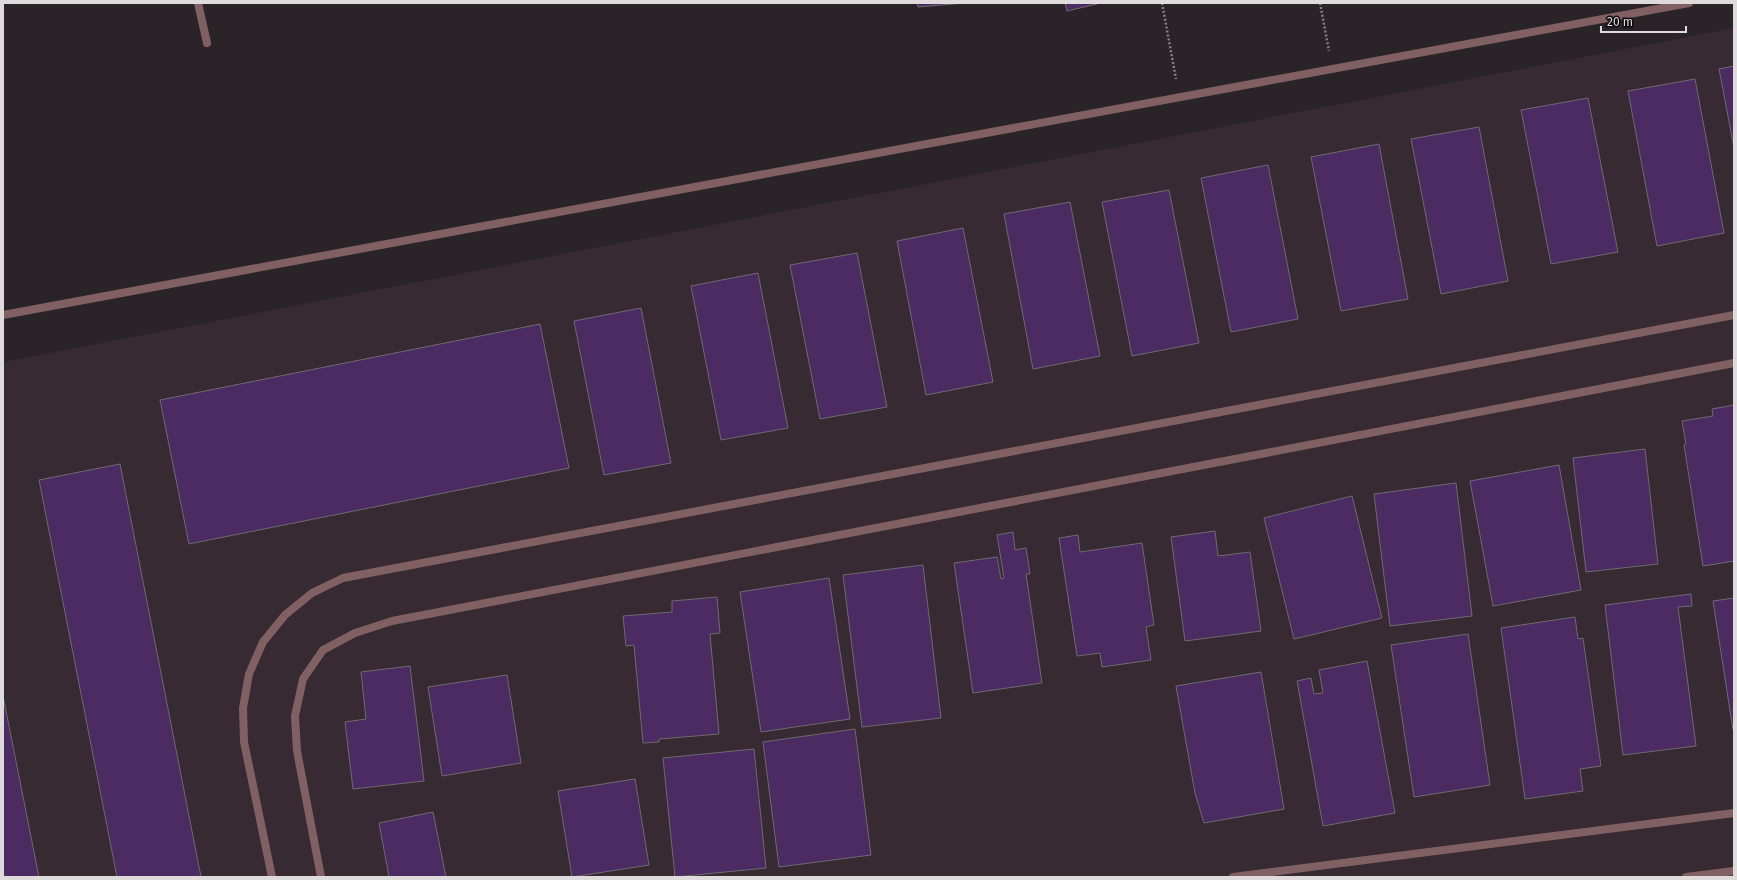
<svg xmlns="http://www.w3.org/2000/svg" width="1737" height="880" viewBox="0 0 1737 880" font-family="'Fira Sans',sans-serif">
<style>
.built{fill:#372a32}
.building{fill:#4b2b61;stroke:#6e6a71}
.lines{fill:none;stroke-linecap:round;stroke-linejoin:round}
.path{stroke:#858083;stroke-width:2.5;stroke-dasharray:2 2;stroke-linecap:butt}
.service{stroke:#816063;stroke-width:8}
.minor{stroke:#816063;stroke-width:8}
</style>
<rect width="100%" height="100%" fill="#2a2327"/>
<polygon class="built" points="1734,28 1734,877 3,877 3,362"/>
<g class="building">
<polygon points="917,3 965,3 918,7"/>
<polygon points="1065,3 1101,3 1067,11"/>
<polygon points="1734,66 1734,148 1719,69"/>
<polygon points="1695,79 1724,233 1657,246 1628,91"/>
<polygon points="1588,98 1618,252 1551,264 1521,110"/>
<polygon points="1479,127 1508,281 1441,294 1411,139"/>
<polygon points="1379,144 1408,299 1341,311 1311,157"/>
<polygon points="1268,165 1298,319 1231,332 1201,178"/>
<polygon points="1169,190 1199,343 1132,356 1102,202"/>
<polygon points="1070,202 1100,356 1033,369 1004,214"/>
<polygon points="963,228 993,382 926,395 897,241"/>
<polygon points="857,253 887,407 820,419 790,265"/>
<polygon points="758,273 788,428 721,440 691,286"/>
<polygon points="641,308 671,463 604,475 574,321"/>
<polygon points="540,324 569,468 189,544 160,400"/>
<polygon points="1734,405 1734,561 1703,566 1684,445 1686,444 1682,421 1713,416 1712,409"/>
<polygon points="1645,449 1658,564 1586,572 1573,458"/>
<polygon points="120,464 201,877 117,877 39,480"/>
<polygon points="1559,465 1581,590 1493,606 1470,481"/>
<polygon points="1456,483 1472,616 1390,626 1374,494"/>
<polygon points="1352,496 1382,618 1294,639 1264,518"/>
<polygon points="1215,531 1218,556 1250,552 1261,631 1185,641 1171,537"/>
<polygon points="1013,532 1015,550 1026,548 1030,574 1026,574 1042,683 973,693 954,563 997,557 1001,579 1004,578 997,535"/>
<polygon points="1078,535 1080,552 1142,543 1154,625 1146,627 1151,660 1102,667 1100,653 1077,656 1059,538"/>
<polygon points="923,565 941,718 862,727 843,575"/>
<polygon points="829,578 850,719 761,732 740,592"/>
<polygon points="1691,594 1692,606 1678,607 1696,746 1623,755 1605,605"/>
<polygon points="717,597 720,633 710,634 719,734 659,739 659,742 643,743 634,645 626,646 623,616 672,612 672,601"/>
<polygon points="1734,598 1734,730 1733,730 1713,601"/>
<polygon points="1575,617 1578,639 1583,638 1601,766 1580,769 1583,791 1525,799 1501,628"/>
<polygon points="1468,634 1490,785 1414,797 1391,645"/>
<polygon points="1367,661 1395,813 1323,826 1297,681 1311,678 1314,694 1323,693 1319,670"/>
<polygon points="410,666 424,781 353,789 345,722 366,719 361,672"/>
<polygon points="1261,672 1284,809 1204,823 1195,793 1176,686"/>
<polygon points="507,675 521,763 442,776 428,687"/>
<polygon points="3,696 39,877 3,877"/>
<polygon points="855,729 871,855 779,867 763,742"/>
<polygon points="754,749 766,868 675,877 663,758"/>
<polygon points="635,779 649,865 572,877 558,791"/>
<polygon points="433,812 446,877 389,877 379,823"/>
</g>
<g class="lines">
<g class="path">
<polyline points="1162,3 1176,79"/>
<polyline points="1320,3 1329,51"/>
</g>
<g class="service">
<polyline points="198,3 207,43"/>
<polyline points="272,877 244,742 243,708 249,674 263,642 285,615 312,593 343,578 1734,315"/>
<polyline points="321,877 297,751 295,716 303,679 323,650 355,633 392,621 1734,363"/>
<polyline points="1233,877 1734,813"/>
<polyline points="1686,877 1734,871"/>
</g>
<polyline class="minor" points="3,315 1689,3"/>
</g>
<rect width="1737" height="880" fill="none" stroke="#dfdbdd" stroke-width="8"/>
<path d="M1601 26v6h85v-6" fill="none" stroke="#dfdbdd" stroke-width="2"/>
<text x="1607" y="26" font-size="12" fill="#dfdbdd" stroke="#100d0f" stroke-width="3" paint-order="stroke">20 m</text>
</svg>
